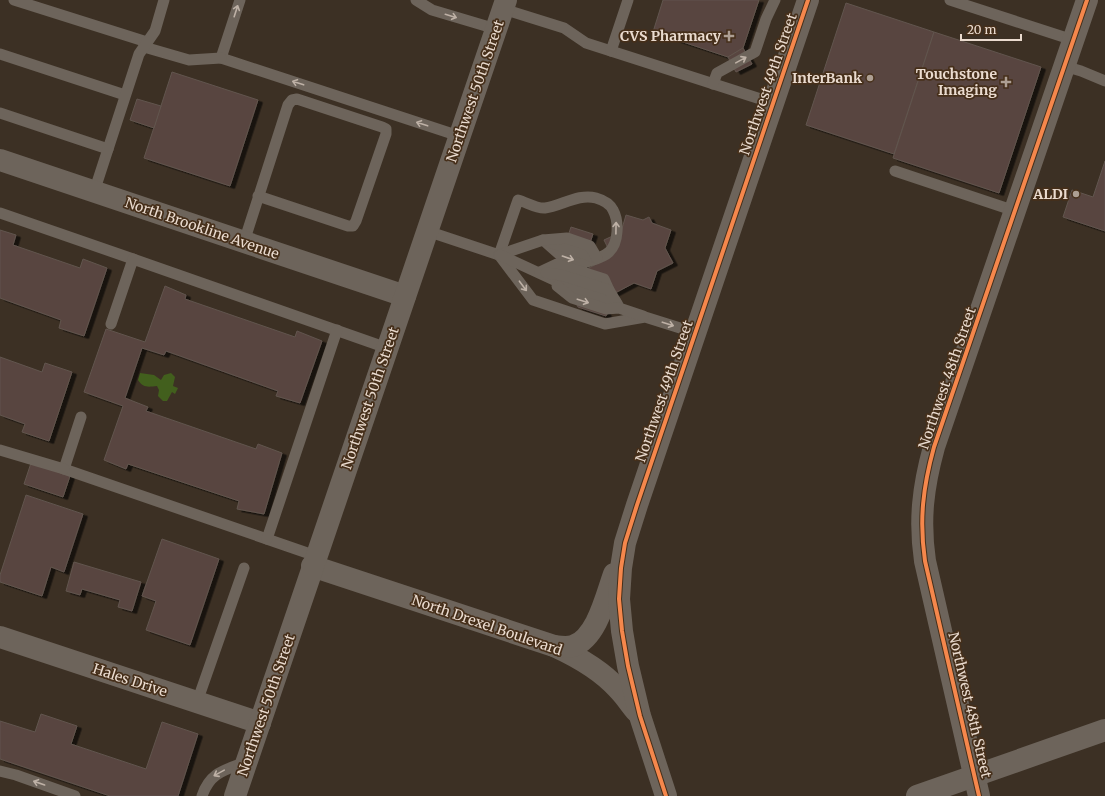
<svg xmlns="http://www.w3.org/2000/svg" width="1105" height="796" viewBox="0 0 1105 796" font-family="Merriweather,serif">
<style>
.water{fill:#425f1d}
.building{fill:#59453f;stroke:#61554e;filter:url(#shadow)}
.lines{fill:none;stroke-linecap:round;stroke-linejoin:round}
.lane{stroke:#6d645b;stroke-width:11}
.street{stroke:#6d645b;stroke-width:22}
.secondary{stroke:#6d645b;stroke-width:22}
.cycleway-casing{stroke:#462f1a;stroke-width:6}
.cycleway{stroke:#f5874c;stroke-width:4}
.oneway{stroke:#beb1a6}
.poi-dot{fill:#ad9f93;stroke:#462f1a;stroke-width:1.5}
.labels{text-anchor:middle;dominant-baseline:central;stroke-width:3.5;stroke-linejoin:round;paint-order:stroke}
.poi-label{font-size:14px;font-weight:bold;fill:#eadbcf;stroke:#462f1a;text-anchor:end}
.street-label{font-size:14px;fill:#eadbcf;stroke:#462f1a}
</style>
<defs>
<filter id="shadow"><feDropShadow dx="4.5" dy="2.5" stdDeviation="0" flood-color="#0009"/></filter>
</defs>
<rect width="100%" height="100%" fill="#3c3024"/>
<path class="water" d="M140,373L154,375L161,380L164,375L171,373L175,377L173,386L178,388L175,394L172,392L167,401H163L158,396L159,390L157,386C148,387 143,388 138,380Z"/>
<g class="building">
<polygon points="663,0 759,0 743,48 728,57 653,32"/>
<polygon points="846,3 934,32 894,154 806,125"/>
<polygon points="934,32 1041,67 999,193 893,158"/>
<polygon points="743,48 752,64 736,72 728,57"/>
<polygon points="172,72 258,100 230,186 144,158"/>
<polygon points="137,99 161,106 154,128 130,120"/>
<polygon points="1105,161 1105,231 1063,217 1072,190 1093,197"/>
<polygon points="626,215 643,220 649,217 652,223 671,230 665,248 673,263 657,271 651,289 634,283 600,301 607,314 606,316 578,307 558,266 571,227 593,234 583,264 585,270 612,256 604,240 621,232"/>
<polygon points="0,230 16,235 13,245 80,268 83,259 107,268 84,336 59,328 61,320 0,298"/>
<polygon points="165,286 186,295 185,299 295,337 297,331 322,341 300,403 276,396 278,391 166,351 164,355 142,348 125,398 148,407 146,411 256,449 258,444 282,453 264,514 237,509 239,501 128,464 126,469 104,460 123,406 84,392 106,329 145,342"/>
<polygon points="0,357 42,372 45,363 72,372 49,441 22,432 25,424 0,415"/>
<polygon points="31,463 70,476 63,497 24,484"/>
<polygon points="26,495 83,514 64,572 51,567 42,596 0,582 0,575"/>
<polygon points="162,539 219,559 190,645 146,630 156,601 142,596"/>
<polygon points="74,562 141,582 132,611 118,607 120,600 82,589 80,595 66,591"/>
<polygon points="41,714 77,726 71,744 146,769 162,722 198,734 178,796 110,796 0,759 0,721 35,732"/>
</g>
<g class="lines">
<g class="lane">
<polyline points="14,0 147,42"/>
<polyline points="240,0 221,58 459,136"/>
<polyline points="416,0 432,10 496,29"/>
<polyline points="950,0 1073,40"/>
<polyline points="503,9 564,28 586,43 773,103"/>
<polyline points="144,47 189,60 221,58"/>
<polyline points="611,51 628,0"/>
<polyline points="0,54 125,95"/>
<polyline points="1064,66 1081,71 1105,81"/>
<polyline points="713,84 717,73 755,52 766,19 775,0"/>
<polyline points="0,113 108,149"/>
<polyline points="895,171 1015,211"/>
<polyline points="94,192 139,54 155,31 164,0"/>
<polyline points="0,213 133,259"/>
<path d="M427,231L499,255L518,200C526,202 537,209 545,208C561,206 579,193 596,198C603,200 610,204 613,210C619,221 619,243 609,252C603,258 592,260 584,263L560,255L543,240"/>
<polyline points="244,242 288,105 292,100 297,99 382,127 386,129 386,134 356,221 353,226 348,226 258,196"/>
<polyline points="549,242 597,258"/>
<polyline points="499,255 533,300 605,324 645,317 696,333"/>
<polyline points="499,255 543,240 567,238 590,246 597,258"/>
<polyline points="500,255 567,286 616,302"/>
<polyline points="540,272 557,264 604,279 609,290"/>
<polyline points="546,273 561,275 609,290 618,305"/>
<polyline points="557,286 572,298 606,309 619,308 643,316"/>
<polyline points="111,324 133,259 387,348"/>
<polyline points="81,417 64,469 316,556"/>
<polyline points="0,450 64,469"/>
<polyline points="267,539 337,330"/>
<polyline points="197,702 244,568"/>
<polyline points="0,771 16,775 75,796"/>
<path d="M202,796C210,772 225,770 246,762"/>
</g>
<g class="street">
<polyline points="0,160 405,296"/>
<path d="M312,566L554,646C578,657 601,670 618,689C625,696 630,704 636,711"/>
<polyline points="0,637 260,723"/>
<path d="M554,646C561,647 567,648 573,646C597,638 606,596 614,574"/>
<polyline points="666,796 640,716 628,666 622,631 619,599 621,568 625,543 637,505 808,0"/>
<path d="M979,796L925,561C919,520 923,487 934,447L1087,0"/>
</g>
<g class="secondary">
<polyline points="235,796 506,0"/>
<polyline points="917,796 1105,730"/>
</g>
<defs>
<g id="cycleway">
<polyline points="666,796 640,716 628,666 622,631 619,599 621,568 625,543 637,505 808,0"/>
<path d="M979,796L925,561C919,520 923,487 934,447L1087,0"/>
</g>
</defs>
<use href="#cycleway" class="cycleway-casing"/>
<use href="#cycleway" class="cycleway"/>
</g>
<defs><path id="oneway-shaft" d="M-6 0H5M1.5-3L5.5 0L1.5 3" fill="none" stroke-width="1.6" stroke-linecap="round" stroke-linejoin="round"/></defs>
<g class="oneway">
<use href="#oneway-shaft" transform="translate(236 11) rotate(-72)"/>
<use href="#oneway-shaft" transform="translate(451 16) rotate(17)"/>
<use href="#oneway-shaft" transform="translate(741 60) rotate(-29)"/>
<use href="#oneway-shaft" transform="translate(298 83) rotate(-162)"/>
<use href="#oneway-shaft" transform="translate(422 124) rotate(-162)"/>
<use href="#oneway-shaft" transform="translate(616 228) rotate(-89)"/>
<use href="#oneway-shaft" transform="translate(568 258) rotate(19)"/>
<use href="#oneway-shaft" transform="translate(523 286) rotate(53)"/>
<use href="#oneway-shaft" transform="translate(583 301) rotate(18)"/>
<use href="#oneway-shaft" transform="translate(668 324) rotate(18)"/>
<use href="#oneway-shaft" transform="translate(219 773) rotate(151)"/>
<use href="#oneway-shaft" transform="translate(39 783) rotate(-161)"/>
</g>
<g class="poi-dot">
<path d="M727 30h4v4h4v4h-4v4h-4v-4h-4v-4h4z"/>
<circle cx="870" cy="78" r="4"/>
<path d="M1004 76h4v4h4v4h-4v4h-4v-4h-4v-4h4z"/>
<circle cx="1076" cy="194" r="4"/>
</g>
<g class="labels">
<g class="poi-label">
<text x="721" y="36">CVS Pharmacy</text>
<text x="997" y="74">Touchstone<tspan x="997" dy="16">Imaging</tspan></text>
<text x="862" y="78">InterBank</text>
<text x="1068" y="194">ALDI</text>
</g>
<g class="street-label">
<text transform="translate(768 84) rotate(-71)">Northwest 49th Street</text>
<text transform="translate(475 91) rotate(-71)">Northwest 50th Street</text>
<text transform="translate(202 228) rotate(19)">North Brookline Avenue</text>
<text transform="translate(947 378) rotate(-71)">Northwest 48th Street</text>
<text transform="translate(664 391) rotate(-71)">Northwest 49th Street</text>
<text transform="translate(370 398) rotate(-71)">Northwest 50th Street</text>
<text transform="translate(487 625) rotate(19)">North Drexel Boulevard</text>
<text transform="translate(130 680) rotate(18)">Hales Drive</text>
<text transform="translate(266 705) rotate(-71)">Northwest 50th Street</text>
<text transform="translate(970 705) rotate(77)">Northwest 48th Street</text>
</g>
</g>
<path d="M961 34v6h60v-6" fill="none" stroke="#eadbcf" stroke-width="2"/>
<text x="967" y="34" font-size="12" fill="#eadbcf" stroke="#462f1a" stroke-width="3" paint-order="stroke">20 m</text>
</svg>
